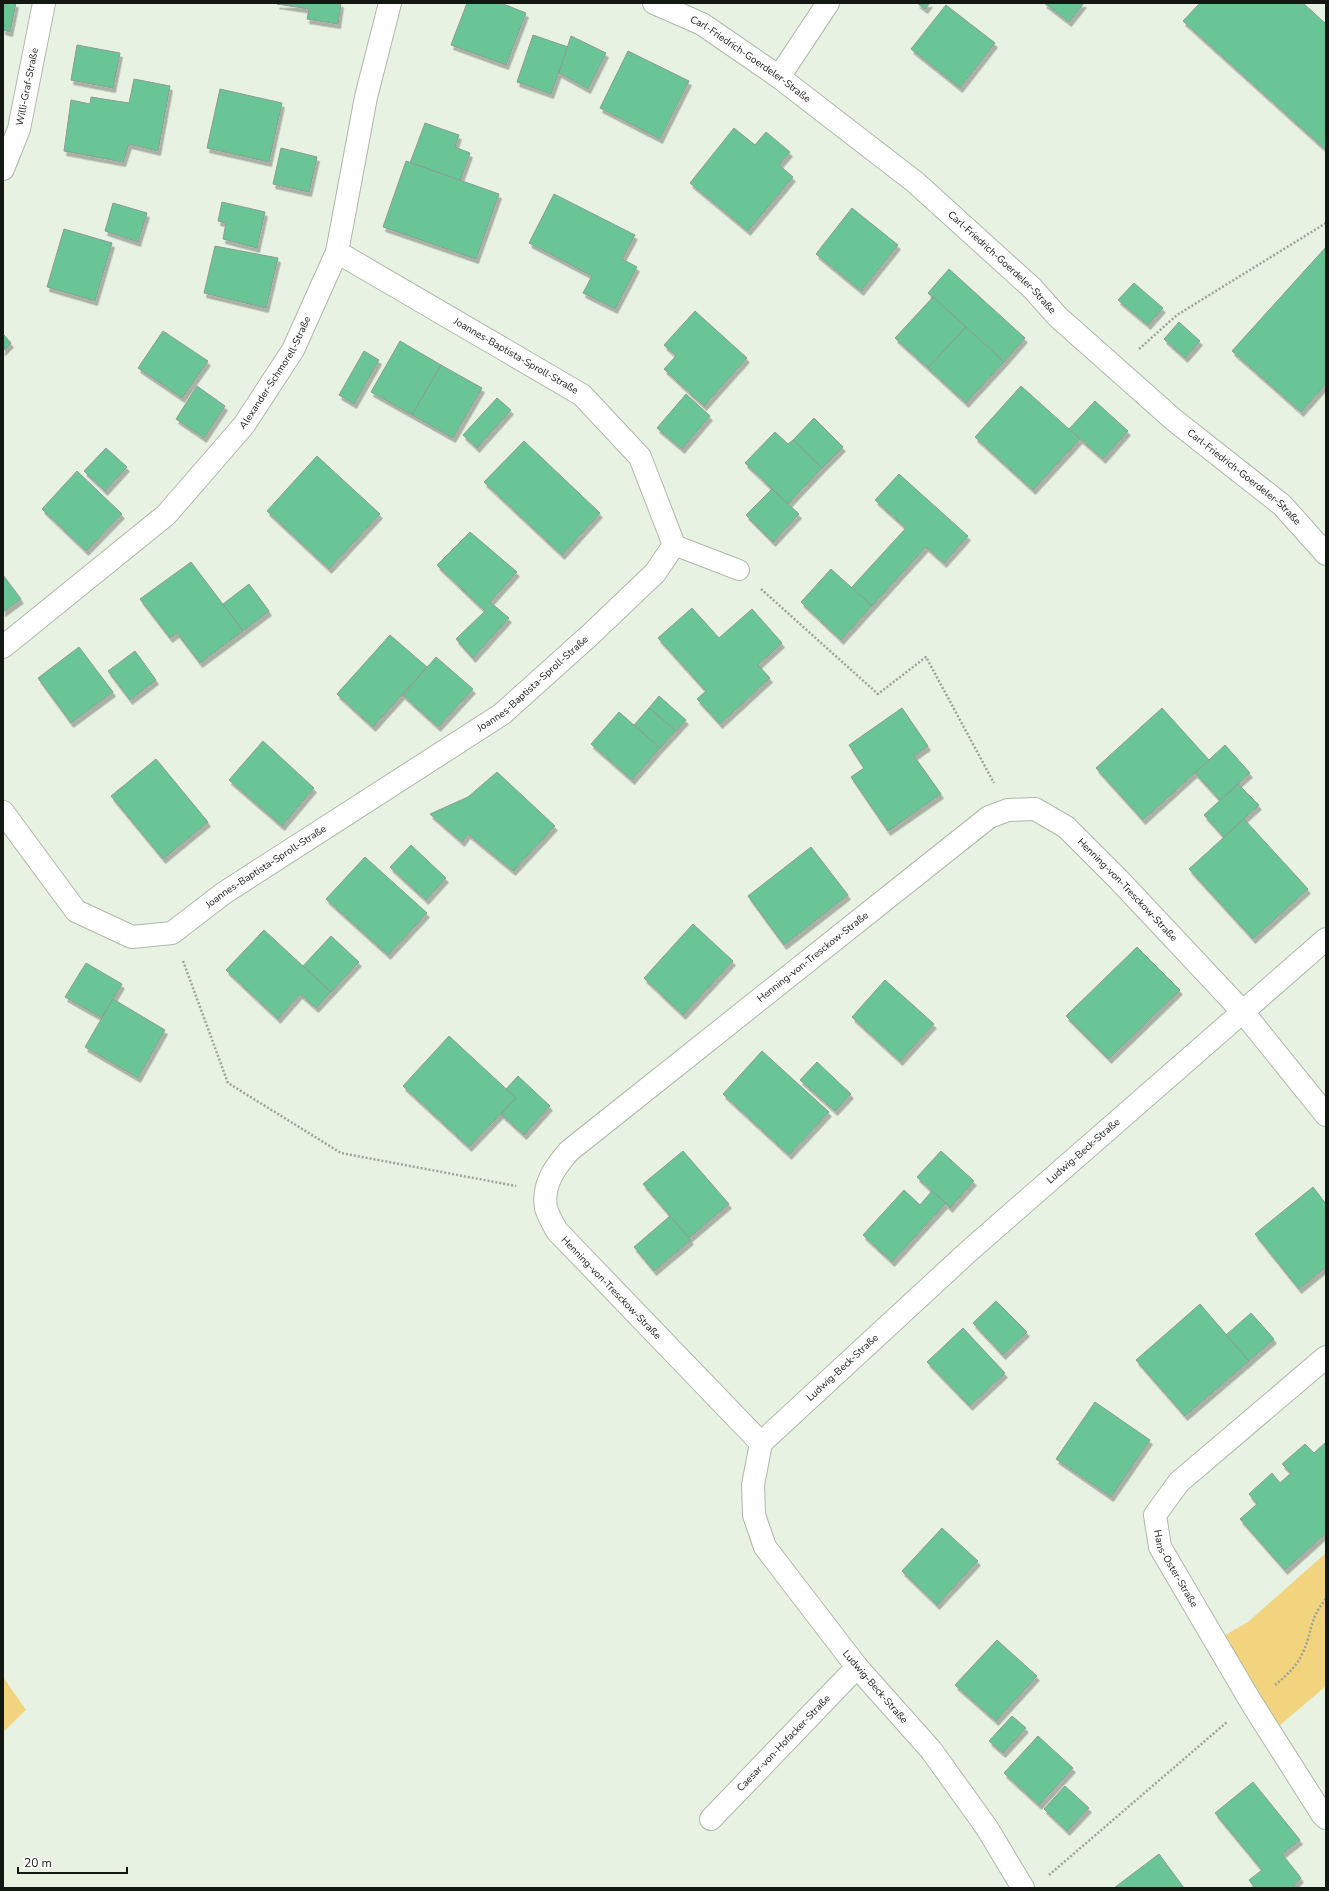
<svg xmlns="http://www.w3.org/2000/svg" width="1329" height="1891" viewBox="0 0 1329 1891" font-family="'Nunito Sans',sans-serif">
<style>
.green{fill:#f2d47f}
.building{fill:#69c496;stroke:#8c9d93;filter:url(#shadow)}
.lines{fill:none;stroke-linecap:round;stroke-linejoin:round}
.service-casing{stroke:#aeb8aa;stroke-width:22}
.minor-casing{stroke:#aeb8aa;stroke-width:24}
.path{stroke:#9ca499;stroke-width:2.5;stroke-dasharray:2 2;stroke-linecap:butt}
.service{stroke:#fff;stroke-width:20}
.minor{stroke:#fff;stroke-width:22}
.labels{text-anchor:middle;dominant-baseline:central;stroke-width:4;stroke-linejoin:round;paint-order:stroke}
.street-label{font-size:10px;fill:#141813;stroke:#fff}
</style>
<defs>
<filter id="shadow"><feDropShadow dx="2.5" dy="4.5" stdDeviation="0" flood-color="#0004"/></filter>
</defs>
<rect width="100%" height="100%" fill="#e7f2e3"/>
<g class="green">
<polygon points="1326,1553 1326,1686 1279,1726 1222,1637 1248,1622"/>
<polygon points="3,1677 26,1710 3,1732"/>
</g>
<g class="building">
<polygon points="3,3 16,3 10,32 3,30"/>
<polygon points="341,3 338,24 307,19 309,9 277,4"/>
<polygon points="467,3 501,3 526,13 506,65 451,45"/>
<polygon points="917,3 930,3 925,9"/>
<polygon points="1044,3 1084,3 1069,22"/>
<polygon points="1200,3 1303,3 1326,24 1326,150 1183,21"/>
<polygon points="946,5 995,43 960,88 911,49"/>
<polygon points="533,35 568,47 551,94 517,82"/>
<polygon points="571,36 606,53 588,89 559,73"/>
<polygon points="77,45 120,53 113,88 71,80"/>
<polygon points="628,51 689,81 660,139 600,108"/>
<polygon points="134,79 170,86 158,151 129,144 123,162 64,151 71,100 90,104 91,97 129,103"/>
<polygon points="220,89 282,103 269,162 207,148"/>
<polygon points="425,123 459,135 455,147 470,153 460,181 410,163"/>
<polygon points="734,128 755,145 766,132 790,152 779,165 793,177 748,231 690,183"/>
<polygon points="281,148 317,157 309,192 273,184"/>
<polygon points="406,161 499,194 476,259 383,227"/>
<polygon points="554,194 635,235 622,259 637,267 615,309 583,293 592,276 529,243"/>
<polygon points="222,202 265,212 257,248 223,239 226,223 218,221"/>
<polygon points="113,203 147,213 138,242 105,231"/>
<polygon points="852,208 898,245 861,291 816,254"/>
<polygon points="64,229 112,243 95,301 47,287"/>
<polygon points="215,246 278,258 266,308 204,293"/>
<polygon points="1326,247 1326,384 1301,412 1232,351"/>
<polygon points="949,269 1025,338 1004,362 928,293"/>
<polygon points="1134,283 1163,308 1148,325 1118,300"/>
<polygon points="933,297 966,327 928,368 895,338"/>
<polygon points="695,311 747,358 704,406 664,369 676,356 664,345"/>
<polygon points="1179,322 1200,341 1185,358 1164,339"/>
<polygon points="966,327 1004,362 966,403 928,368"/>
<polygon points="163,331 208,361 182,398 138,368"/>
<polygon points="3,334 11,343 3,351"/>
<polygon points="400,341 441,365 412,415 371,392"/>
<polygon points="364,351 379,360 354,404 339,395"/>
<polygon points="441,365 482,388 453,438 412,415"/>
<polygon points="197,386 225,406 204,438 176,419"/>
<polygon points="1021,386 1080,439 1033,490 975,437"/>
<polygon points="686,394 710,416 682,449 657,428"/>
<polygon points="497,398 511,410 477,448 463,435"/>
<polygon points="1095,401 1128,431 1103,459 1069,429"/>
<polygon points="814,418 843,447 822,468 793,440"/>
<polygon points="775,432 788,444 793,440 822,468 788,504 745,463"/>
<polygon points="524,441 600,513 562,555 484,482"/>
<polygon points="106,448 127,467 105,491 84,471"/>
<polygon points="317,456 380,514 329,569 267,511"/>
<polygon points="77,471 122,514 86,551 42,509"/>
<polygon points="899,474 968,536 944,563 926,547 872,606 851,588 906,528 875,500"/>
<polygon points="772,489 799,514 773,542 746,515"/>
<polygon points="470,532 517,572 490,602 509,618 473,658 456,639 485,611 437,565"/>
<polygon points="191,562 243,631 200,663 177,633 170,638 140,599"/>
<polygon points="831,569 872,606 841,640 801,602"/>
<polygon points="3,575 21,599 3,612"/>
<polygon points="249,584 269,611 243,631 223,604"/>
<polygon points="692,608 719,638 752,609 782,643 758,665 770,678 720,724 697,699 706,691 658,638"/>
<polygon points="390,635 427,667 373,727 337,694"/>
<polygon points="79,647 113,692 71,723 38,678"/>
<polygon points="135,651 156,680 130,700 108,671"/>
<polygon points="436,657 473,689 438,727 403,695"/>
<polygon points="659,696 686,720 676,731 649,708"/>
<polygon points="649,708 676,731 660,748 634,725"/>
<polygon points="902,708 928,746 914,756 941,794 888,831 851,777 864,768 849,745"/>
<polygon points="1162,708 1209,760 1143,820 1096,768"/>
<polygon points="619,712 660,748 632,780 591,744"/>
<polygon points="263,741 314,788 282,826 229,780"/>
<polygon points="1225,745 1250,773 1220,800 1195,773"/>
<polygon points="156,759 208,822 163,859 111,796"/>
<polygon points="497,772 555,826 513,871 468,834 462,842 430,814 468,797"/>
<polygon points="1238,784 1259,805 1224,837 1204,815"/>
<polygon points="1244,819 1308,889 1253,939 1189,869"/>
<polygon points="411,845 446,878 426,900 390,867"/>
<polygon points="811,847 848,895 784,945 748,896"/>
<polygon points="365,857 427,913 388,955 326,899"/>
<polygon points="693,924 733,961 683,1015 644,978"/>
<polygon points="264,930 331,992 316,1008 300,994 278,1019 226,970"/>
<polygon points="331,936 359,962 331,992 303,966"/>
<polygon points="1137,947 1180,990 1109,1059 1066,1016"/>
<polygon points="86,963 122,984 102,1018 65,997"/>
<polygon points="885,980 934,1024 900,1061 852,1017"/>
<polygon points="113,999 165,1030 138,1078 85,1047"/>
<polygon points="449,1036 516,1098 469,1147 403,1086"/>
<polygon points="762,1051 829,1112 789,1155 723,1094"/>
<polygon points="817,1062 851,1094 835,1111 800,1080"/>
<polygon points="518,1076 550,1106 524,1135 501,1114 516,1098 506,1089"/>
<polygon points="683,1151 729,1204 689,1238 643,1184"/>
<polygon points="941,1151 974,1181 950,1208 917,1177"/>
<polygon points="1313,1187 1326,1204 1326,1267 1299,1289 1255,1234"/>
<polygon points="904,1190 920,1205 932,1191 946,1203 892,1262 863,1235"/>
<polygon points="670,1216 691,1240 654,1271 634,1247"/>
<polygon points="996,1301 1027,1332 1003,1355 973,1323"/>
<polygon points="1200,1304 1249,1361 1185,1416 1136,1360"/>
<polygon points="1251,1313 1274,1339 1249,1361 1226,1335"/>
<polygon points="963,1328 1005,1373 970,1406 927,1362"/>
<polygon points="1095,1402 1150,1440 1111,1497 1056,1459"/>
<polygon points="1326,1442 1326,1533 1285,1570 1240,1519 1257,1504 1249,1494 1272,1473 1280,1483 1291,1473 1282,1464 1305,1444 1314,1453"/>
<polygon points="942,1528 978,1561 937,1605 902,1571"/>
<polygon points="997,1640 1037,1676 996,1721 955,1685"/>
<polygon points="1012,1716 1026,1728 1003,1753 989,1741"/>
<polygon points="1038,1736 1073,1768 1039,1805 1004,1773"/>
<polygon points="1253,1782 1300,1840 1282,1854 1301,1878 1292,1888 1255,1888 1249,1880 1262,1870 1215,1813"/>
<polygon points="1065,1786 1089,1808 1067,1831 1044,1809"/>
<polygon points="1159,1854 1184,1888 1114,1888"/>
</g>
<g class="lines">
<defs>
<polyline id="service" points="674,545 739,570"/>
<g id="minor">
<path id="s1" d="M654,3L702,24L779,77L915,182L1032,288L1058,317L1174,420L1282,505L1326,554"/>
<polyline points="779,77 828,3"/>
<path id="s2" d="M3,169L19,129L44,3"/>
<path id="s3" d="M3,647L166,515L244,425L293,350L337,252L366,97L390,3"/>
<path id="s4" d="M3,812L76,911L132,937L172,933L224,893L502,714L591,634L655,573L674,545L640,457L582,395L337,252"/>
<path id="s5" d="M1326,1357L1179,1482L1155,1515L1160,1547L1251,1702L1322,1814L1326,1818"/>
<path id="s6" d="M761,1443L557,1231C553,1224 548,1215 546,1208C542,1185 555,1167 569,1151L989,817L1008,810L1035,809L1066,827L1120,881L1243,1012L1326,1115"/>
<path id="s7" d="M711,1819L857,1667"/>
<path id="s8" d="M1023,1888L987,1828L931,1750L857,1667L765,1547L754,1515L753,1485L761,1443L969,1251L1326,939"/>
</g>
</defs>
<use href="#service" class="service-casing"/>
<use href="#minor" class="minor-casing"/>
<g class="path">
<polyline points="1139,349 1177,315 1326,223"/>
<polyline points="761,589 878,694 926,657 994,783"/>
<polyline points="183,961 228,1083 341,1153 516,1186"/>
<path d="M1275,1685C1286,1676 1297,1666 1302,1654C1313,1633 1308,1620 1326,1599"/>
<polyline points="1049,1875 1227,1722"/>
</g>
<use href="#service" class="service"/>
<use href="#minor" class="minor"/>
</g>
<g class="labels">
<g class="street-label">
<text stroke="none"><textPath href="#s1" startOffset="112">Carl-Friedrich-Goerdeler-Straße</textPath></text>
<text stroke="none"><textPath href="#s2" startOffset="86">Willi-Graf-Straße</textPath></text>
<text stroke="none"><textPath href="#s1" startOffset="436">Carl-Friedrich-Goerdeler-Straße</textPath></text>
<text transform="translate(516 356) rotate(30)">Joannes-Baptista-Sproll-Straße</text>
<text stroke="none"><textPath href="#s3" startOffset="390">Alexander-Schmorell-Straße</textPath></text>
<text stroke="none"><textPath href="#s1" startOffset="760">Carl-Friedrich-Goerdeler-Straße</textPath></text>
<text stroke="none"><textPath href="#s4" startOffset="664">Joannes-Baptista-Sproll-Straße</textPath></text>
<text stroke="none"><textPath href="#s4" startOffset="340">Joannes-Baptista-Sproll-Straße</textPath></text>
<text stroke="none"><textPath href="#s6" startOffset="1091">Henning-von-Tresckow-Straße</textPath></text>
<text stroke="none"><textPath href="#s6" startOffset="695">Henning-von-Tresckow-Straße</textPath></text>
<text stroke="none"><textPath href="#s8" startOffset="970">Ludwig-Beck-Straße</textPath></text>
<text transform="translate(611 1288) rotate(46)">Henning-von-Tresckow-Straße</text>
<text stroke="none"><textPath href="#s8" startOffset="646">Ludwig-Beck-Straße</textPath></text>
<text stroke="none"><textPath href="#s5" startOffset="292">Hans-Oster-Straße</textPath></text>
<text transform="translate(875 1687) rotate(49)">Ludwig-Beck-Straße</text>
<text stroke="none"><textPath href="#s7" startOffset="105">Caesar-von-Hofacker-Straße</textPath></text>
</g>
</g>
<rect width="1329" height="1891" fill="none" stroke="#141813" stroke-width="8"/>
<path d="M18 1867v6h109v-6" fill="none" stroke="#141813" stroke-width="2"/>
<text x="24" y="1867" font-size="12" fill="#141813" stroke="#ffffff" stroke-width="3" paint-order="stroke">20 m</text>
</svg>
